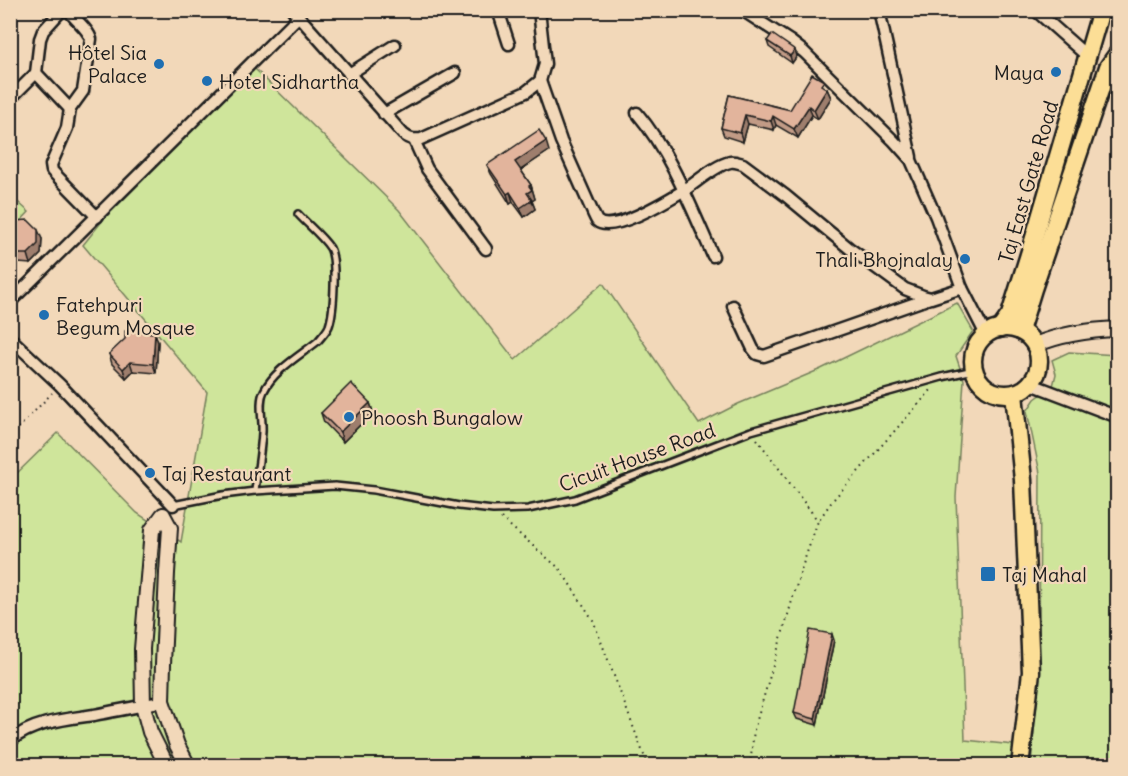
<svg xmlns="http://www.w3.org/2000/svg" width="1128" height="776" viewBox="0 0 1128 776" font-family="Delius,sans-serif">
<style>
.green{fill:#cfe59b;stroke:#76805c;stroke-width:1.5}
.lines{fill:none;stroke-linecap:round;stroke-linejoin:round}
.service-casing{stroke:#1c1c1c;stroke-width:10}
.minor-casing{stroke:#1c1c1c;stroke-width:15}
.tertiary-casing{stroke:#1c1c1c;stroke-width:18}
.primary-casing{stroke:#1c1c1c;stroke-width:21}
.path{stroke:#1c1c1c;stroke-width:2;stroke-dasharray:1.5 4.5;stroke-linecap:butt}
.service{stroke:#f2d8b9;stroke-width:5}
.minor{stroke:#f2d8b9;stroke-width:10}
.tertiary{stroke:#f2d8b9;stroke-width:14}
.primary{stroke:#fcde96;stroke-width:16}
.wall{fill:#c29b86;stroke:#1c1c1c;stroke-width:1.5}
.shaded-wall{fill:#9e7e6d;stroke:#1c1c1c;stroke-width:1.5}
.building{fill:#e2b49c;stroke:#1c1c1c;stroke-width:1.5}
.poi-dot{fill:#1f6fb2;stroke:#f2d8b9;stroke-width:2}
.labels{text-anchor:middle;dominant-baseline:central;stroke-width:4.5;stroke-linejoin:round;paint-order:stroke}
.poi-label{font-size:20px;fill:#1c1c1c;stroke:#f2d8b9;text-anchor:start}
.street-label{font-size:20px;fill:#1c1c1c;stroke:#f2d8b9}
</style>
<rect width="100%" height="100%" fill="#f2d8b9"/>
<filter id="ink" filterUnits="userSpaceOnUse"><feTurbulence type="fractalNoise" baseFrequency=".0167" numOctaves="2"/><feDisplacementMap in="SourceGraphic" scale="12" xChannelSelector="R" yChannelSelector="G"/><feConvolveMatrix kernelMatrix="1 2 1 2 8 2 1 2 1" color-interpolation-filters="sRGB"/></filter>
<g filter="url(#ink)">
<g class="green">
<polygon points="254,68 399,210 515,360 603,283 699,424 738,404 821,369 957,303 973,331 956,356 964,380 956,497 965,740 1014,745 1010,765 11,766 11,479 58,433 137,513 181,542 207,392 83,245 103,220"/>
<polygon points="10,195 29,212 11,231 10,231"/>
<polygon points="1069,352 1117,355 1117,765 1031,765 1039,673 1040,473 1027,411 1035,399 1053,386 1056,374 1052,360"/>
</g>
<g class="lines">
<defs>
<g id="service">
<path d="M255,491C257,472 261,452 262,432C263,419 258,402 264,391C274,370 301,355 318,341C322,336 327,331 329,326C334,312 337,261 330,248C322,236 308,225 298,214"/>
<polyline points="173,505 223,495 255,491 335,486 374,490 459,506 493,510 528,509 575,499 751,431 942,377 974,370"/>
</g>
<g id="minor">
<path d="M69,10C75,21 87,27 91,39L83,91L70,109L67,128L51,165L52,171L97,217"/>
<path d="M293,10L403,134C409,139 413,140 421,139L526,92L540,81L545,64L539,10"/>
<polyline points="498,10 509,44"/>
<polyline points="742,10 790,41 804,52 894,141 911,160 936,217 962,288 986,335"/>
<polyline points="879,10 911,157"/>
<polyline points="1035,10 1087,56"/>
<polyline points="36,73 70,109"/>
<polyline points="349,74 395,45"/>
<path d="M540,81L561,141L593,213C594,215 595,218 597,221C612,235 671,198 686,189C698,181 716,165 730,162C735,161 738,163 743,164L786,196L849,248L905,289L923,296L931,298L962,288"/>
<polyline points="10,99 36,73 40,39 43,31 62,10"/>
<path d="M637,113C670,152 692,209 713,256"/>
<polyline points="384,114 455,73"/>
<polyline points="414,140 427,169 486,249"/>
<polyline points="10,302 299,16"/>
<polyline points="733,306 753,349 757,354 764,356 930,298"/>
<polyline points="10,338 60,385 173,505"/>
<polyline points="1031,384 1118,417"/>
<path d="M10,741C32,722 66,719 94,715C117,710 140,707 162,701"/>
</g>
<g id="tertiary">
<path d="M1035,345C1061,334 1089,330 1118,329"/>
<polyline points="167,766 150,732 143,706 142,649 152,530 163,515 170,528 167,573 163,664 162,701 177,745 188,766"/>
</g>
<g id="primary">
<circle cx="1006" cy="361" r="33"/>
<polyline points="1000,329 1010,315 1031,248 1101,10"/>
<polyline points="1020,331 1033,289 1108,67 1118,53"/>
<polyline points="1014,394 1023,480 1031,672 1020,766"/>
</g>
</defs>
<use href="#service" class="service-casing"/>
<use href="#minor" class="minor-casing"/>
<use href="#tertiary" class="tertiary-casing"/>
<use href="#primary" class="primary-casing"/>
<g class="path">
<polyline points="10,437 52,393"/>
<polyline points="757,439 818,521"/>
<polyline points="501,518 560,569 593,620 648,766"/>
<polyline points="750,766 754,730 802,567 818,521 833,500 932,389"/>
</g>
<use href="#service" class="service"/>
<use href="#minor" class="minor"/>
<use href="#tertiary" class="tertiary"/>
<use href="#primary" class="primary"/>
</g>
<g class="wall">
<polygon points="767,41 797,56 792,63 769,47"/>
<polygon points="826,88 827,89 831,98 818,119 812,115 798,138 776,125 774,130 748,124 743,142 724,136 721,128 729,95 790,110"/>
<polygon points="549,151 521,170 531,185 535,199 532,201 535,209 524,217 513,202 510,204 491,174 487,165"/>
<polygon points="10,224 42,239 41,254 31,264 18,263 10,255"/>
<polygon points="155,333 158,342 156,373 133,371 126,378 112,364 109,354"/>
<polygon points="370,403 373,412 343,442 324,422 321,413"/>
<polygon points="834,640 817,725 797,719 794,713"/>
</g>
<g class="shaded-wall">
<polygon points="795,50 797,56 792,63 790,56"/>
<polygon points="827,89 831,98 818,119 814,110"/>
<polygon points="809,106 812,115 798,138 794,129"/>
<polygon points="745,115 748,124 743,142 740,133"/>
<polygon points="773,116 776,125 774,130 771,121"/>
<polygon points="546,141 549,151 519,171 515,162"/>
<polygon points="531,185 535,199 532,201 535,209 524,217 520,208 527,193 529,186"/>
<polygon points="510,192 513,202 510,204 507,194"/>
<polygon points="38,230 42,239 41,254 31,264 28,254"/>
<polygon points="155,333 158,342 156,373 153,364"/>
<polygon points="130,362 133,371 126,378 123,369"/>
<polygon points="370,403 373,412 343,442 340,432"/>
<polygon points="832,634 834,640 817,725 815,719"/>
</g>
<g class="building">
<polygon points="772,34 795,50 790,56 767,41"/>
<polygon points="812,74 824,81 821,85 827,89 814,110 809,106 794,129 773,116 771,121 745,115 740,133 721,128 729,95 790,110"/>
<polygon points="539,130 546,141 515,162 531,185 529,186 532,190 527,193 532,200 520,208 510,192 507,194 487,165"/>
<polygon points="28,220 38,230 38,244 28,254 14,254 10,250 10,224 14,221"/>
<polygon points="125,331 155,333 153,364 130,362 123,369 109,354 125,339"/>
<polygon points="351,383 370,403 340,432 321,413"/>
<polygon points="810,630 832,634 815,719 794,713"/>
</g>
</g>
<g class="poi-dot">
<circle cx="159" cy="64" r="6"/>
<circle cx="1056" cy="72" r="6"/>
<circle cx="207" cy="81" r="6"/>
<circle cx="965" cy="259" r="6"/>
<circle cx="44" cy="315" r="6"/>
<circle cx="349" cy="417" r="6"/>
<circle cx="150" cy="473" r="6"/>
<rect x="980" y="566" width="16" height="16" rx="3"/>
</g>
<g class="labels">
<g class="poi-label">
<text x="147" y="52" text-anchor="end">Hôtel Sia<tspan x="147" dy="23">Palace</tspan></text>
<text x="1044" y="72" text-anchor="end">Maya</text>
<text x="219" y="81">Hotel Sidhartha</text>
<text x="953" y="259" text-anchor="end">Thali Bhojnalay</text>
<text x="56" y="304">Fatehpuri<tspan x="56" dy="23">Begum Mosque</tspan></text>
<text x="361" y="417">Phoosh Bungalow</text>
<text x="162" y="473">Taj Restaurant</text>
<text x="1002" y="574">Taj Mahal</text>
</g>
<g class="street-label">
<text transform="translate(1028 182) rotate(-74)">Taj East Gate Road</text>
<text transform="translate(637 457) rotate(-20)">Cicuit House Road</text>
</g>
</g>
<rect width="1128" height="776" fill="none" stroke="#f2d8b9" stroke-width="36"/>
<rect x="18" y="18" width="1092" height="740" fill="none" stroke="#1c1c1c" stroke-width="2" filter="url(#ink)"/>
</svg>
